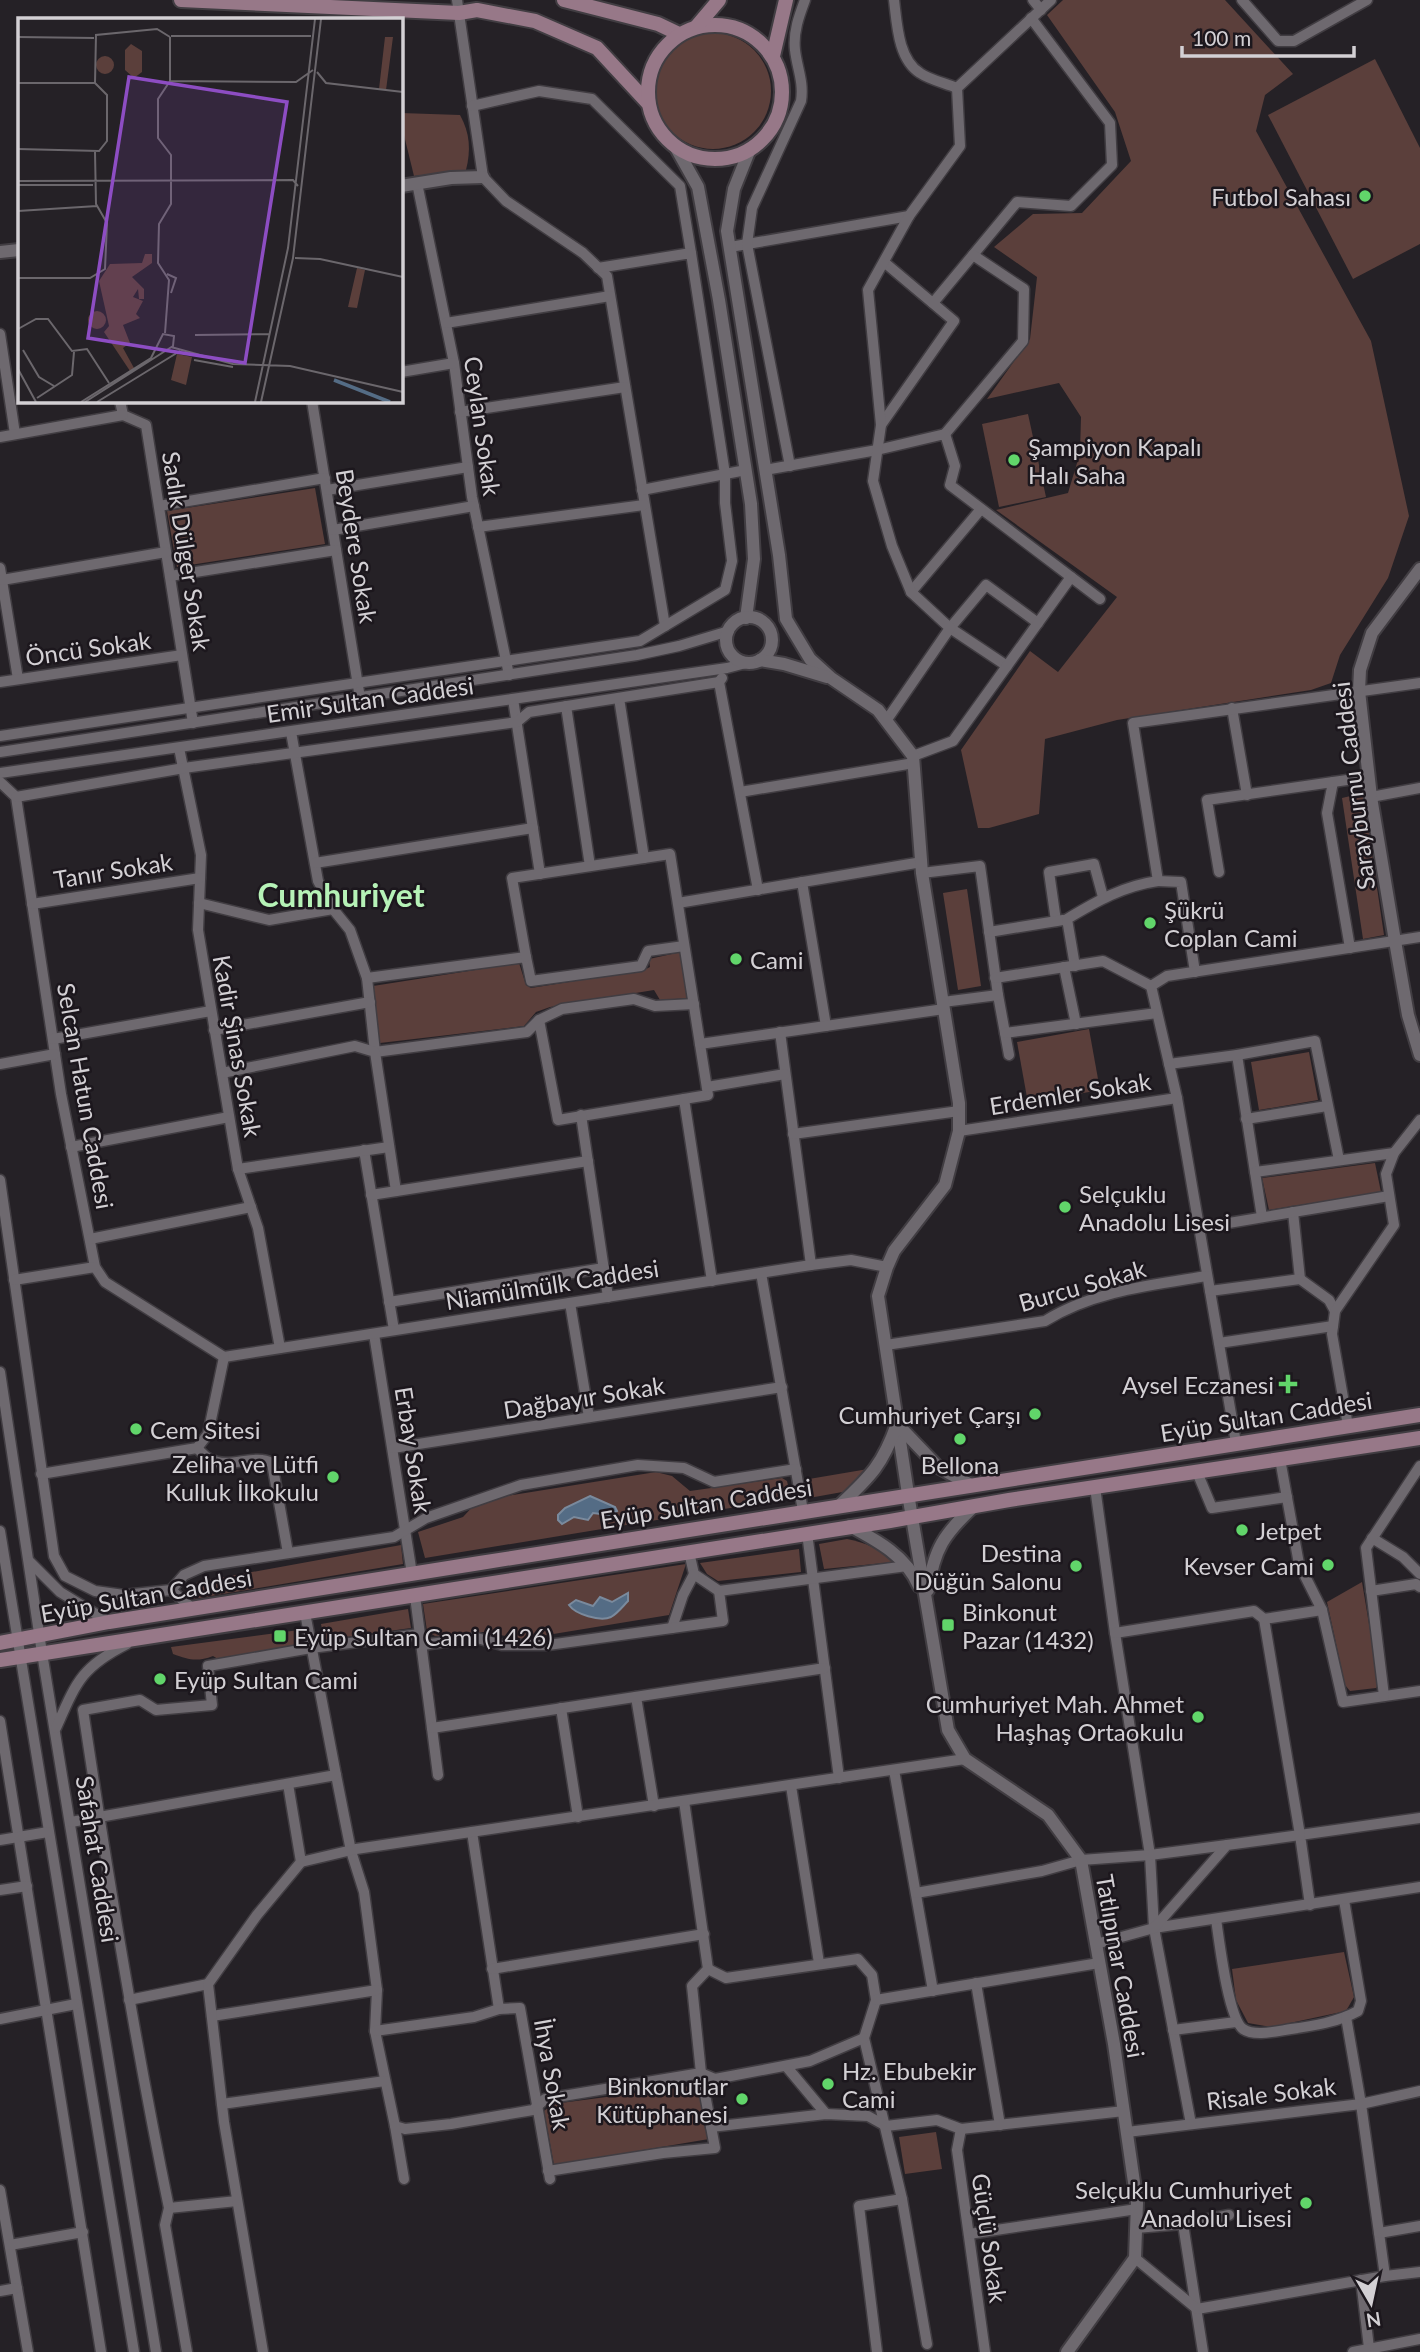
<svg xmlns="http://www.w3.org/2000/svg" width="1420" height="2352" viewBox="0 0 1420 2352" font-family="Lato,sans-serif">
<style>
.green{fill:#5b3f3b}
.water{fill:#546c85;stroke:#7a8a9d;stroke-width:2}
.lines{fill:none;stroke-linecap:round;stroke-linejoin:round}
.minor-casing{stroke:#413d42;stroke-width:13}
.tertiary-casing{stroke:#413d42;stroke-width:16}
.secondary-casing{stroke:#413d42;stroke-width:18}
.minor{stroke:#6e696f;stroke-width:10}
.tertiary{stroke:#6e696f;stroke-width:12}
.secondary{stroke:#977888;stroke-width:14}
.poi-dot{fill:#61d56a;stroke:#1c171d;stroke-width:2.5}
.labels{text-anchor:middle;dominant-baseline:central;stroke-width:5;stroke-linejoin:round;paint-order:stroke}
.poi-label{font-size:24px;fill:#d3d0d4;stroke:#1c171d;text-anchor:start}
.street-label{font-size:24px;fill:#d3d0d4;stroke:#1c171d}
.district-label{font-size:32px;font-weight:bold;fill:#b6f2b7;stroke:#1c171d}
.inset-river{fill:none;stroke:#546c85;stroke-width:3.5}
.inset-road{fill:none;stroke:#6b676c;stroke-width:2}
.view{fill:#8d4dc3;fill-opacity:0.15;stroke:#8d4dc3;stroke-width:3.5}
.inset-edge{fill:none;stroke:#d3d0d4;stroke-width:3.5}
</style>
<rect width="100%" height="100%" fill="#252126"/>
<g class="green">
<polygon points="1063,0 1225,0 1293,74 1265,95 1256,131 1371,341 1409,516 1388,578 1340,655 1331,683 1311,690 1117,720 1045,739 1039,814 989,828 978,828 961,750 1030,651 1058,672 1117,597 996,510 1068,493 1080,453 1081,417 1059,383 987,399 1030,339 1037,277 994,247 1033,214 1082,213 1131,161 1115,112 1047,15"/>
<circle cx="713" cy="91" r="58"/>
<polygon points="1375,59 1420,148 1420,244 1353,279 1268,115"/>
<path d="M401,113L460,115C470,133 471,150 466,170L414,176L401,123Z"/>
<polygon points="1028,414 1046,497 999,507 982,424"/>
<polygon points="315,488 325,544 177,567 167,511"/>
<polygon points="1363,793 1384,935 1363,939 1342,798"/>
<polygon points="967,889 981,986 958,990 943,893"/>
<polygon points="681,952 689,998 660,1000 654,990 550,1007 536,1012 524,1026 380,1043 373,986 519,963 526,985 531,988 644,970 650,967 649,959"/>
<polygon points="1089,1029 1100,1090 1028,1103 1017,1042"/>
<polygon points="1309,1052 1318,1100 1259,1110 1251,1062"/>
<polygon points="1375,1163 1381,1192 1269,1210 1262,1178"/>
<polygon points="868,1469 848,1491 809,1498 807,1484 809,1479"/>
<polygon points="656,1472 672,1476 690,1491 782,1478 787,1481 791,1498 425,1558 418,1532 463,1517 476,1503 488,1499"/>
<path d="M847,1539C867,1543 879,1549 894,1562L824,1569L819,1544Z"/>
<polygon points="401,1545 403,1564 193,1599 197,1582"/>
<polygon points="799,1549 801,1572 718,1581 707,1574 700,1563"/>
<polygon points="686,1564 669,1615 523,1639 483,1632 435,1636 427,1631 423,1604"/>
<polygon points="1362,1582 1379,1684 1376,1688 1350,1691 1345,1685 1327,1602"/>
<polygon points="408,1609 411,1628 324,1640 321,1624"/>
<path d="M299,1630L300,1646L218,1659L213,1656C197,1662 189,1660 173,1654L171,1647Z"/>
<polygon points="1344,1952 1354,1997 1346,2011 1271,2027 1248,2023 1236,2000 1232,1969"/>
<polygon points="698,2085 709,2139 554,2165 544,2111 553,2104"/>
<polygon points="936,2132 942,2169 905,2174 899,2137"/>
</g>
<g class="water">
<polygon points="590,1496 615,1507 617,1511 609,1515 593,1513 588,1520 574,1517 562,1524 558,1520 558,1515 565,1508"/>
<path d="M628,1593V1601C623,1606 618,1613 611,1617C600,1622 575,1614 569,1605L576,1600L593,1606L600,1597L612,1602Z"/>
</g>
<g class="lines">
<defs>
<g id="minor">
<polyline points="457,0 483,177 506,201 583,253 607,276 665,626"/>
<path d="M894,0C897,24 898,59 920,73C930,80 945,83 957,88"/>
<polyline points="1033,0 1041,10"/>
<polyline points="1242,0 1278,41 1294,41 1367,0"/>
<polyline points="472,106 539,91 592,99 680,186 691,253"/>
<polyline points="417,183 454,363 472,497 509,675"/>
<polyline points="730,247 909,216"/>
<polyline points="933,303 1017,202 1071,206 1112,165 1110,123 1031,18"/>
<polyline points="446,323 610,296"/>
<polyline points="0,334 15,434"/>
<polyline points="401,372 454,363"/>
<polyline points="120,401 123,415 146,425 193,723"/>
<polyline points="312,401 360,698"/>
<polyline points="460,412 625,387"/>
<polyline points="881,425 954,321 884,262"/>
<polyline points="945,434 1023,341 1024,289 973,255"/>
<polyline points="0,437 123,415"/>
<path d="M790,466L747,244L752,208L801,101C804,82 797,68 795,50C793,32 799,16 805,0"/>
<polyline points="765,470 877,450 945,434 955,466 950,485 1100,599"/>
<polyline points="327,490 468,467"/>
<polyline points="642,490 746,470"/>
<polyline points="159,506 325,478"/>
<polyline points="478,527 644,505"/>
<polyline points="333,530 474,506"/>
<polyline points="0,568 18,679"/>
<polyline points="170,576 336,550"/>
<polyline points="2,580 166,552"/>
<polyline points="911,592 981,509"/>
<polyline points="1007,666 950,628 986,585 1038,623"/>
<polyline points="722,678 719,682 758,890"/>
<polyline points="0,682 182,655"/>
<polyline points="619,698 644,858"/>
<polyline points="513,699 540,874"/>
<polyline points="566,706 590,866"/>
<polyline points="1232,708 1247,795"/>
<polyline points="886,721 950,628 911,592 892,546 873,481 881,425 868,290 909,216 960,146 957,88 1051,0"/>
<polyline points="291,732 318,881 333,909 350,930 367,978 526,957 531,981 641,966 648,951 684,946"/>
<polyline points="0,736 640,641 725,590 732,561 725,503 725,474 691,253 598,268"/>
<polyline points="179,748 201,855 198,930 238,1169 258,1228 280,1348"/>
<polyline points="0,752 637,655 679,646 729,631"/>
<polyline points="913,756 953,741 1071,577"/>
<polyline points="0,773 727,668 746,663"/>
<polyline points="0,782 16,797 61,1094 95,1267 105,1282 224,1357"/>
<polyline points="1333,782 1327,813 1350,948"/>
<polyline points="740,792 914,763"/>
<polyline points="16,797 184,768 517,722 529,712 719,682"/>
<polyline points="1371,797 1420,788"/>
<polyline points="315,863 533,828"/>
<polyline points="1219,872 1207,800 1368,777"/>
<polyline points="922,873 980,866 998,995 1009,1055"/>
<polyline points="802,882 826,1026"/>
<polyline points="199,903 269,920 333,909"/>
<polyline points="678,903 922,862"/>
<polyline points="32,904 200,878"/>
<polyline points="1056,921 1049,872 1094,864 1103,897"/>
<polyline points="989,932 1063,920"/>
<polyline points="526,957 512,878 670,854 708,1095 558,1120 539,1020"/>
<path d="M1075,966L1067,919C1097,901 1123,886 1158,881"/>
<polyline points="1064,967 1076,1024"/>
<polyline points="1195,972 1181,882 1158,881 1133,723 1420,683"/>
<polyline points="367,978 375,1052 527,1032 539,1020 562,1009 634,999 655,1006 694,1004"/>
<polyline points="995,978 1103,961 1151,986"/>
<polyline points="943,1002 998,995"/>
<polyline points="214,1030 370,1002"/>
<polyline points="780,1032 811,1265"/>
<polyline points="1005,1033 1157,1013"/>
<polyline points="53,1039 211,1011"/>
<polyline points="700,1044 944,1009"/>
<polyline points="1237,1055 1255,1172"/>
<polyline points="0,1064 55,1054"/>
<polyline points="1169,1064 1237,1055 1315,1041 1339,1160"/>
<polyline points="222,1073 355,1046 375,1052 396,1191"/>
<polyline points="707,1087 785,1074"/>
<polyline points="1177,1098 1236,1443"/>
<polyline points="684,1099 712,1281"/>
<polyline points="581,1115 608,1297"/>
<polyline points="1246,1119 1327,1106"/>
<polyline points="959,1131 1177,1098 1151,986 1167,976 1420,937"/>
<polyline points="793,1134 959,1111"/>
<polyline points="71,1147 229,1117"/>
<polyline points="364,1150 394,1330"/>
<polyline points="238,1169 389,1147"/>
<polyline points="0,1180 54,1556 65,1576 95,1591 124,1595 171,1590 193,1609"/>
<polyline points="371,1195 588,1161"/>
<polyline points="1293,1212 1300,1279"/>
<polyline points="1262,1217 1255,1172 1394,1153"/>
<polyline points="1199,1228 1389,1196"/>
<polyline points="90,1239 251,1207"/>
<polyline points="761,1273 803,1511"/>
<polyline points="14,1280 95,1267"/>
<polyline points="1210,1291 1300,1279 1329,1300 1335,1311"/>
<polyline points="389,1302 604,1268"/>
<polyline points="570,1303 589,1417"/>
<polyline points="374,1334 412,1574"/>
<polyline points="1219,1343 1333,1326"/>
<path d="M886,1345L1045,1321C1093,1291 1152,1285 1207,1276"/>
<polyline points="224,1357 811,1265 851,1260 887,1267"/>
<polyline points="0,1372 42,1653 156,2352"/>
<polyline points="1348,1426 1332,1334 1335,1311 1394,1225 1386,1174 1394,1153 1420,1120"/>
<path d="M197,1448C200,1451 205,1457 210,1459C229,1470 254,1453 272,1463L288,1553"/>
<polyline points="393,1448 782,1387"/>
<polyline points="1280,1459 1299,1564 1322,1610 1343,1702 1420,1691"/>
<polyline points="1197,1472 1212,1508 1287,1497"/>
<polyline points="41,1474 197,1448 208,1434 224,1357"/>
<polyline points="1095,1487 1115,1633 1150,1855 1154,1928 1191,2124"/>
<polyline points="0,1531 134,2352"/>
<polyline points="807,1533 839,1778"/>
<polyline points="1372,1538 1403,1557 1420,1574"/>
<polyline points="689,1552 694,1574 719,1591"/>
<polyline points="30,1562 60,1592 109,1622"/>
<polyline points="171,1590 184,1575 204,1566 394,1537 426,1518 521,1485 638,1465 684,1468 714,1482 796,1469"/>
<polyline points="1371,1591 1416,1584 1420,1587"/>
<polyline points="415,1596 438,1775"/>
<polyline points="672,1628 683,1595 694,1574"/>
<polyline points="1115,1633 1254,1611 1264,1619"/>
<polyline points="422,1645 477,1638 502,1645 548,1645 723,1621 719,1591 907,1566"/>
<polyline points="1384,1696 1366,1548 1420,1466"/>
<polyline points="636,1697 654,1806"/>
<polyline points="561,1708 578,1817"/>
<polyline points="0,1721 101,2352"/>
<path d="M56,1728C76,1683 81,1667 127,1644"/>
<polyline points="432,1728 825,1668"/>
<polyline points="894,1770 933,1991"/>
<polyline points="336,1775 351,1851 364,1892 377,1990 375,2031 395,2126 405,2129 451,2124 533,2110 545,2099 701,2073 692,1986 708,1969 684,1801"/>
<polyline points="288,1784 301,1862"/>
<polyline points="791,1786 819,1963"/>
<polyline points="71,1822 336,1775 305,1613"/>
<polyline points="472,1832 499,2009 520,2008 550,2179"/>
<polyline points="0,1840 48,1832"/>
<polyline points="0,1890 27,1886"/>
<polyline points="916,1893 1042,1871 1081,1860 1150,1855 1227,1845"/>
<polyline points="1310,1905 1300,1835 1420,1818"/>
<path d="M1216,1919C1219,1939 1228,2018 1243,2029C1255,2037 1277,2031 1291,2029C1313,2026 1338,2022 1358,2011L1361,2001L1344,1900"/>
<polyline points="1154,1928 1420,1887"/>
<polyline points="1096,1944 1154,1928 1227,1845 1300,1835 1264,1619 1322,1610"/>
<polyline points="492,1969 704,1934"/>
<polyline points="708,1969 726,1978 858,1959 872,1975 876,2000 864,2038 902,2199 859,2206 877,2352"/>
<polyline points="976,1983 1000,2125"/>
<polyline points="129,2000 208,1984"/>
<polyline points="876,2000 1099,1963"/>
<polyline points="212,2016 377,1990"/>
<polyline points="1346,2017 1361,2104 1385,2276"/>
<polyline points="0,2019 76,2004"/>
<polyline points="1173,2030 1236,2022"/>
<polyline points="375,2031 474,2017 499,2009"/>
<polyline points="786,2066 826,2114"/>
<polyline points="222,2104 385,2081"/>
<polyline points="395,2126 404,2179"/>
<polyline points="711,2127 826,2114 868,2116 886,2126 937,2120 961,2129 1124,2111"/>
<polyline points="961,2129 957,2150 985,2352"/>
<polyline points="1127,2132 1361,2104 1420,2091"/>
<polyline points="548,2171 663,2153 715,2148 701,2073 715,2079 810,2061 864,2038"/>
<polyline points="0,2190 28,2352"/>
<polyline points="902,2199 927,2344"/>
<polyline points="169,2208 237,2201"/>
<polyline points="1183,2224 1203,2352"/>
<polyline points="1136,2228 1183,2224 1229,2215"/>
<polyline points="1379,2233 1420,2226"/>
<polyline points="969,2234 1137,2209"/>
<polyline points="10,2245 83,2232"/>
<polyline points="1135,2258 1197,2309 1385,2276 1420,2272"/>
<polyline points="1361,2280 1369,2348"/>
<polyline points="0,2291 17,2288"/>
<path d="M187,2352L165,2225L169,2208C135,2043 108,1877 83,1710L140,1700L156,1710L212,1705L208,1666L311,1648L420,1634"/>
<polyline points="263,2352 224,2122 208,1984 257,1915 301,1862 356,1849 965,1759"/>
<polyline points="1353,2352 1420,2339"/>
</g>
<g id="tertiary">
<polyline points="675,146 698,187 719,300 751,504 754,559 746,618"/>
<polyline points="750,149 734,189 727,231 779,555 786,619 810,659 831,678 878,710 913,756 922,873 959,1103 959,1131 945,1185 894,1251 887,1267 878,1296 908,1494 948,1730 965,1759 1048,1815 1081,1860 1114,2044 1137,2203 1135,2258 1067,2352"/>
<polyline points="401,186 451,178 483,177"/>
<polyline points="0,252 19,250"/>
<polyline points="1420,569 1372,633 1360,670 1359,691 1371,797 1395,941 1408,1015 1420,1055"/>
<circle cx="749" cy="640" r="23"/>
<polyline points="760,660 784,664 827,677"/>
<path d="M840,1505C871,1476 883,1464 897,1424L938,1467L969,1484"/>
<path d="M850,1526C878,1541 906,1556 919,1586"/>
<path d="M928,1590C934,1549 944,1534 974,1506"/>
</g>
<g id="secondary">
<polyline points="181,0 459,13 477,10 535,21 597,48 647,102"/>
<polyline points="564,0 658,24 679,34"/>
<circle cx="715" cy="92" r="67"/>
<polyline points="697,26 719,0"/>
<polyline points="773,56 786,0"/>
<polyline points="0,1643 109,1622 480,1563 1420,1415"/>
<polyline points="0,1660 890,1521 1009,1500 1420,1438"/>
</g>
</defs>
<use href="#minor" class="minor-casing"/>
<use href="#tertiary" class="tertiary-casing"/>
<use href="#secondary" class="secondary-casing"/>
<use href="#minor" class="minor"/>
<use href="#tertiary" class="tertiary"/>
<use href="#secondary" class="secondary"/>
</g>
<g class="poi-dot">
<circle cx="1365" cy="196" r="7"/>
<circle cx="1014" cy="460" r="7"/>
<circle cx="1150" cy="923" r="7"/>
<circle cx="736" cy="959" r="7"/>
<circle cx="1065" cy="1207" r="7"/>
<path d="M1284.5 1373.5h7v7h7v7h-7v7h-7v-7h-7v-7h7z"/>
<circle cx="1035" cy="1414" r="7"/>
<circle cx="136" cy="1429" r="7"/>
<circle cx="960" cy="1439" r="7"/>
<circle cx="333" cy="1477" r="7"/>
<circle cx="1242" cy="1530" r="7"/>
<circle cx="1328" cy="1565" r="7"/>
<circle cx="1076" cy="1566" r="7"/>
<rect x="941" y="1618" width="14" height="14" rx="3.5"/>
<rect x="273" y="1629" width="14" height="14" rx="3.5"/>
<circle cx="160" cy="1679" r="7"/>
<circle cx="1198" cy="1717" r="7"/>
<circle cx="828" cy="2084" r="7"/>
<circle cx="742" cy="2099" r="7"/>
<circle cx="1306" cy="2203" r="7"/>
</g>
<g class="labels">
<g class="poi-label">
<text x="1351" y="196" text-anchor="end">Futbol Sahası</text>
<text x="1028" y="446">Şampiyon Kapalı<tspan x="1028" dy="28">Halı Saha</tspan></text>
<text x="1164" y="909">Şükrü<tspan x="1164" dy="28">Coplan Cami</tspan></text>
<text x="750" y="959">Cami</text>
<text x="1079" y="1193">Selçuklu<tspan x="1079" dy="28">Anadolu Lisesi</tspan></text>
<text x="1274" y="1384" text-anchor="end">Aysel Eczanesi</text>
<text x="1021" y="1414" text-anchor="end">Cumhuriyet Çarşı</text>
<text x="150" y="1429">Cem Sitesi</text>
<text x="319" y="1463" text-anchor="end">Zeliha ve Lütfi<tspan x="319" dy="28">Kulluk İlkokulu</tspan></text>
<text x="960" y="1464" text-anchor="middle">Bellona</text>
<text x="1256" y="1530">Jetpet</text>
<text x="1062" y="1552" text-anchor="end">Destina<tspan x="1062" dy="28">Düğün Salonu</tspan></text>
<text x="1314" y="1565" text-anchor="end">Kevser Cami</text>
<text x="962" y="1611">Binkonut<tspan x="962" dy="28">Pazar (1432)</tspan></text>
<text x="294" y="1636">Eyüp Sultan Cami (1426)</text>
<text x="174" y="1679">Eyüp Sultan Cami</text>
<text x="1184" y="1703" text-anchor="end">Cumhuriyet Mah. Ahmet<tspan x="1184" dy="28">Haşhaş Ortaokulu</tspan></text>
<text x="842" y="2070">Hz. Ebubekir<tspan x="842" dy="28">Cami</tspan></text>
<text x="728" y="2085" text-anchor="end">Binkonutlar<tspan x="728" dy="28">Kütüphanesi</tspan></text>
<text x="1292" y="2189" text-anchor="end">Selçuklu Cumhuriyet<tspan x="1292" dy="28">Anadolu Lisesi</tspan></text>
</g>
<g class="street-label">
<text transform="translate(483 426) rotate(82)">Ceylan Sokak</text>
<text transform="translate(357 546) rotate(81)">Beydere Sokak</text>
<text transform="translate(187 551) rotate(81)">Sadık Dülger Sokak</text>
<text transform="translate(88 648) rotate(-8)">Öncü Sokak</text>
<text transform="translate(370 699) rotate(-8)">Emir Sultan Caddesi</text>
<text transform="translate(1353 786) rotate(-97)">Sarayburnu Caddesi</text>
<text transform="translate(113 870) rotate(-9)">Tanır Sokak</text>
<text transform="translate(238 1046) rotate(80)">Kadir Şinas Sokak</text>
<text transform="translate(1070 1093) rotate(-9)">Erdemler Sokak</text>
<text transform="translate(86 1096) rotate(80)">Selcan Hatun Caddesi</text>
<text transform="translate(552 1284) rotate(-9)">Niamülmülk Caddesi</text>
<text transform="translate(1082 1285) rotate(-16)">Burcu Sokak</text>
<text transform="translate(584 1397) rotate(-9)">Dağbayır Sokak</text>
<text transform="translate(1266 1416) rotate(-9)">Eyüp Sultan Caddesi</text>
<text transform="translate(414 1450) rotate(81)">Erbay Sokak</text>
<text transform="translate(706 1503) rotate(-9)">Eyüp Sultan Caddesi</text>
<text transform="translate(146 1595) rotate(-10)">Eyüp Sultan Caddesi</text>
<text transform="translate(98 1859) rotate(81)">Safahat Caddesi</text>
<text transform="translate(1121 1966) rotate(80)">Tatlıpınar Caddesi</text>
<text transform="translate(553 2074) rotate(80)">İhya Sokak</text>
<text transform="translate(1271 2093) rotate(-7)">Risale Sokak</text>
<text transform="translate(990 2238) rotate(82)">Güçlü Sokak</text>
</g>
<g class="district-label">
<text x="341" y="894">Cumhuriyet</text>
</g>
</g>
<g transform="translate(18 18)">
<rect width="385" height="385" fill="#252126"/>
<path d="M367,19H375L368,72L361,71ZM113,26L124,33V54L116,60L107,52V32ZM78 47a9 9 0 1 1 18 0a9 9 0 1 1-18 0ZM127,236H134V245L114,259L126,271V281H121L120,271L115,279L125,283L118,296L122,300L105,307L112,325L105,330L116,350L112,353L86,314L91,308L81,263L92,246L124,245ZM339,250L347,252L339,290L330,289ZM70 302a9 9 0 1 1 18 0a9 9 0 1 1-18 0ZM159,336L174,339L168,367L153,362Z" fill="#5b3f3b"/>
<path class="inset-river" d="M316,362L372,384"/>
<path class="inset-road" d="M153,18H293M0,19L76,20M299,54L308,65L385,74M152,63L278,64L295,52M0,65H77M0,131L81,133L89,123V77L77,65L78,17L139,11L152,19M0,163L275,162L280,168M0,167H75M0,193L79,188M277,240L302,241L385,259M149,256L158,260L153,275M0,260H72L87,251L89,205L78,186L77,134M0,311L18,301H30L54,333L69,331L91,365M147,315L151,262L140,245L141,206L153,186V137L140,120V81L152,63V19M177,317L251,316M153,329L215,346L272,348L385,374M5,332L21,359L36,368M176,342L215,349M0,351L18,384M19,380L54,357L56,334M63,384L133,340L145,316L156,318L155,328L67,384M79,384L162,333M237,384L270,230L297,1M243,384L275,240L303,1"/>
<path class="view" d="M111,59L269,84L227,345L70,320Z"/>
<rect width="385" height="385" class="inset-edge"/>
</g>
<g transform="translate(1371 2303) rotate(171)" stroke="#1c171d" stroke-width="5" paint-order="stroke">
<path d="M0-5L12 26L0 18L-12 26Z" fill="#d3d0d4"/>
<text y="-10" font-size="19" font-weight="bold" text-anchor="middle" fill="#d3d0d4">N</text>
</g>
<path d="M1182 46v10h172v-10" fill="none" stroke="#d3d0d4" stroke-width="3.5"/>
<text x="1192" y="46" font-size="21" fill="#d3d0d4" stroke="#1c171d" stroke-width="5" paint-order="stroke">100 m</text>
</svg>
